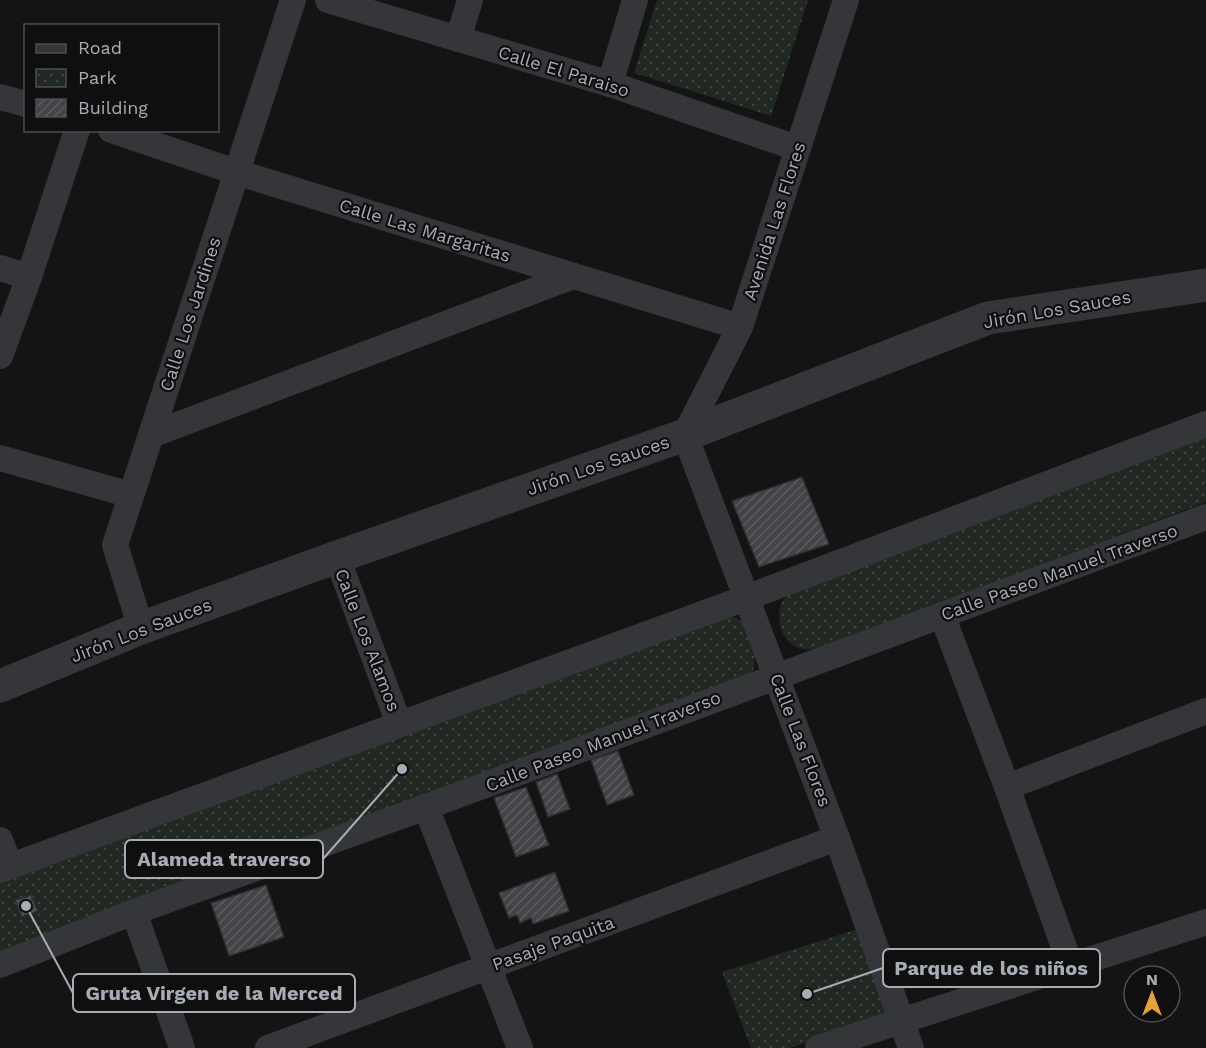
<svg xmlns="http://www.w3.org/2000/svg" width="1206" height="1048" viewBox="0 0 1206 1048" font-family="'Work Sans',sans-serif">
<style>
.park{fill:url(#park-dots)}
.building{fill:url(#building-hatch);stroke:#2e2e31;stroke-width:1.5}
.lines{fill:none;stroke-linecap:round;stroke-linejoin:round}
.minor{stroke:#35363a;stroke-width:26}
.tertiary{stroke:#35363a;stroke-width:33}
.labels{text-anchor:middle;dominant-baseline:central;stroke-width:4.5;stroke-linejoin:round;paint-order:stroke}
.street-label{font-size:18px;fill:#a7acb5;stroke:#0f0f10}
.leader{fill:none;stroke:#a7acb5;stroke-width:2}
.callout-dot{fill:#a7acb5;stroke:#0f0f10;stroke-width:2}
.callout{fill:#0f0f10;stroke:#a7acb5;stroke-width:2}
.callout-label{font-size:20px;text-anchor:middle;font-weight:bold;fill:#a7acb5}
</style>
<defs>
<pattern id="park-dots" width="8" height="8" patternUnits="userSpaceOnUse" patternTransform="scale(1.5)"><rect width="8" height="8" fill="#202821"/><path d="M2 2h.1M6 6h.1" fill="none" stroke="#3e443f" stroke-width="1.8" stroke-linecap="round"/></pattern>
<pattern id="building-hatch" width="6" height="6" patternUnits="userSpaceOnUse" patternTransform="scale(1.5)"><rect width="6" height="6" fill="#434448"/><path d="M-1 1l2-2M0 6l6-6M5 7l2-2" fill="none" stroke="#5b5c60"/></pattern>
</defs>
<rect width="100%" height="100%" fill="#141415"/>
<g class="park">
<polygon points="657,0 808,0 771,116 634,73"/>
<path d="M1206,432V502L818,649C813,649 808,650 803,649C780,645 772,613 786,596C789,592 794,589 797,586Z"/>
<path d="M724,615C729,616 734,617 738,619C754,630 759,660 751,676L0,955V879Z"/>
<polygon points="858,929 891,1015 790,1048 751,1048 722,972"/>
</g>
<g class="building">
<polygon points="802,477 829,544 759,567 732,501"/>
<polygon points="618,751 634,795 607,805 591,760"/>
<polygon points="557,774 570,809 548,817 536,782"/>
<polygon points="526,787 549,845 516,857 494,798"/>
<polygon points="555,872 569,911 533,924 531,918 520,923 517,915 509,918 499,893"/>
<polygon points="266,885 284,937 229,956 211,903"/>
<polygon points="31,895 38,911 22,917 15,900"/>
</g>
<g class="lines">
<g class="minor">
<polyline points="328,0 610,84 797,148"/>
<polyline points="846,0 740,327 685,435 837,838 911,1048"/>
<polyline points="458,39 470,0"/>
<polyline points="610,84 635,0"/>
<polyline points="0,97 26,104"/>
<polyline points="111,130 236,172 740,327"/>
<polyline points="0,268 29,277"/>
<polyline points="0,356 29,277 77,130"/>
<polyline points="151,435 573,276"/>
<polyline points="0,458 131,495"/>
<polyline points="337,557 399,724"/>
<polyline points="942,615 1007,787 1071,967"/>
<polyline points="141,628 115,545 293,0"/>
<polyline points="1007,787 1206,711"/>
<polyline points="426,807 520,1048"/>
<polyline points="0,840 10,866"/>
<polyline points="0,870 746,598 1206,424"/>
<polyline points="134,912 182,1048"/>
<polyline points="0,965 134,912 426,807 1206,517"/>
<polyline points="268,1048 837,838"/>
<polyline points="818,1048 1206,922"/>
</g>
<polyline class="tertiary" points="0,686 141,628 337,557 685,435 988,318 1206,285"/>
</g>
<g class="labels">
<g class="street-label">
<text transform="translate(564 71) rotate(17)">Calle El Paraiso</text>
<text transform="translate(774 221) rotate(-72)">Avenida Las Flores</text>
<text transform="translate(425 230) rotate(17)">Calle Las Margaritas</text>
<text transform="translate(1057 309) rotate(-10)">Jirón Los Sauces</text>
<text transform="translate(190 314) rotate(-72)">Calle Los Jardines</text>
<text transform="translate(598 465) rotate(-19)">Jirón Los Sauces</text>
<text transform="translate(1059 572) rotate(-20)">Calle Paseo Manuel Traverso</text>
<text transform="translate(141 630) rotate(-21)">Jirón Los Sauces</text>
<text transform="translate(368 640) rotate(69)">Calle Los Alamos</text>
<text transform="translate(801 740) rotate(69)">Calle Las Flores</text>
<text transform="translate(603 741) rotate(-21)">Calle Paseo Manuel Traverso</text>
<text transform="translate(553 943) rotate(-20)">Pasaje Paquita</text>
</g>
</g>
<path class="leader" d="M402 769L323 859M807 994L883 968M26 906L73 993"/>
<g class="callout-dot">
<circle cx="402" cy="769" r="6"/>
<circle cx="807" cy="994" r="6"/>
<circle cx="26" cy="906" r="6"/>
</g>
<g class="callout">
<rect x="125" y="840" width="198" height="38" rx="6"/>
<rect x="883" y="949" width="217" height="38" rx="6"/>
<rect x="73" y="974" width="282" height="38" rx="6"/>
</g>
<g class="callout-label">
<text x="224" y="866">Alameda traverso</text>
<text x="991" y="975">Parque de los niños</text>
<text x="214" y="1000">Gruta Virgen de la Merced</text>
</g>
<rect x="24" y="24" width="195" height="108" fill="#0f0f10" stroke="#4c4e52" stroke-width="1.5"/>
<rect x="36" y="44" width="30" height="9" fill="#35363a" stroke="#4c4e52" stroke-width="1.5"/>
<text x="78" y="54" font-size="18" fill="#a7acb5">Road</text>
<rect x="36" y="69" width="30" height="18" fill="url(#park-dots)" stroke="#4c4e52" stroke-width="1.5"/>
<text x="78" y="84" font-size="18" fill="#a7acb5">Park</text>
<rect x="36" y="99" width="30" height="18" fill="url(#building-hatch)" stroke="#4c4e52" stroke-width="1.5"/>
<text x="78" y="114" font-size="18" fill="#a7acb5">Building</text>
<g transform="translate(1152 994)"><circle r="28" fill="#0f0f10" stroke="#4c4e52" stroke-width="1.5"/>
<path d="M0-4.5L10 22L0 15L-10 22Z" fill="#e3a13e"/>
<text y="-9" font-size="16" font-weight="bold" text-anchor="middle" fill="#a7acb5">N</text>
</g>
</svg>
